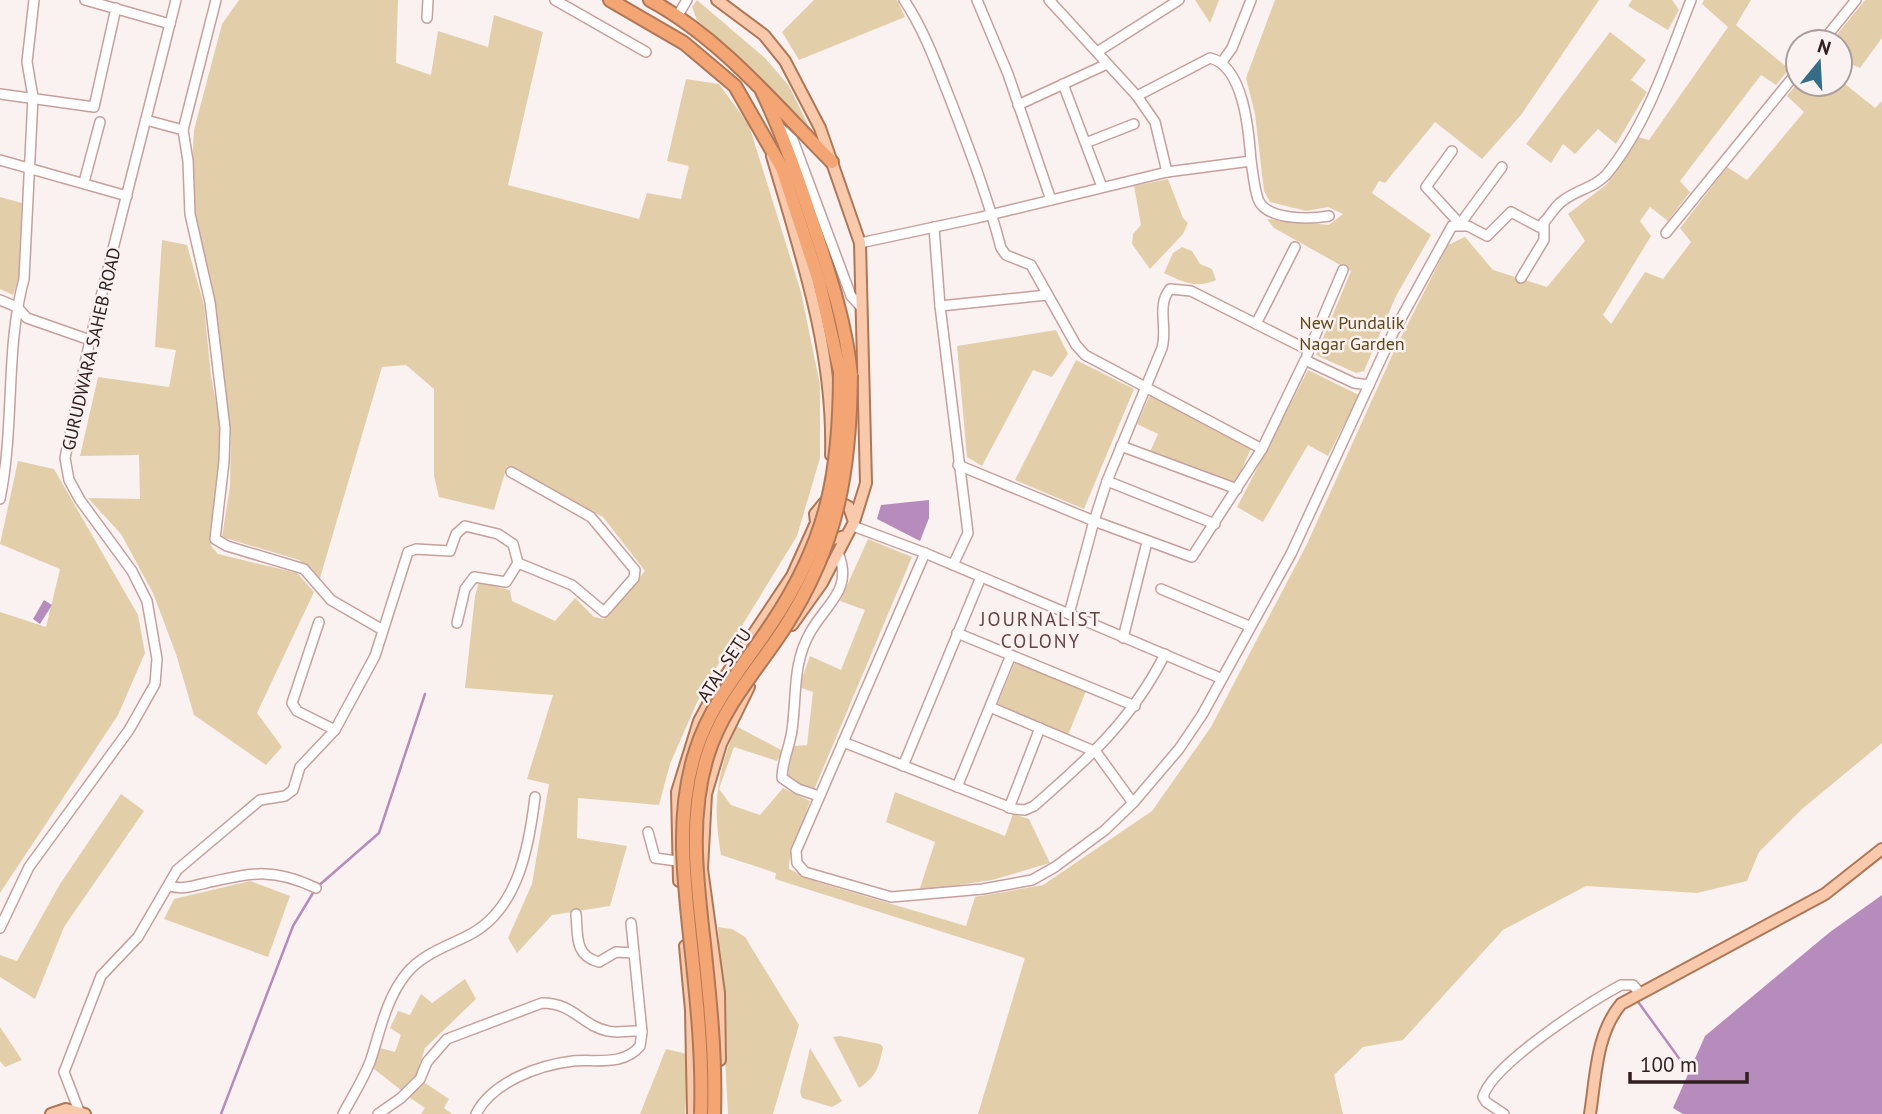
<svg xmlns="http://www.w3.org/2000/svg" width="1882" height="1114" viewBox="0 0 1882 1114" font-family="'PT Sans',sans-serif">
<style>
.green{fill:#e2cfaa}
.water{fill:#b68cbd}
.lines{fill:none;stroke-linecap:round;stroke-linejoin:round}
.stream{stroke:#b68cbd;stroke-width:2.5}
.minor-casing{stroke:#c7a09d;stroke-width:12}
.major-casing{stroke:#af7756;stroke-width:14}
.highway-casing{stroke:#af7756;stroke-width:16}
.minor{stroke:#fff;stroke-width:9}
.major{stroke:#f8c9ab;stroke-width:10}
.highway{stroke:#f3a573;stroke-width:12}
.highway-bridge-casing{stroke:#af7756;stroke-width:16;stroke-linecap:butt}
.highway-bridge{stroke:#f3a573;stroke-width:12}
.labels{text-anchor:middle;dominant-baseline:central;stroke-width:5;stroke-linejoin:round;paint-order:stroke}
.park-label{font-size:18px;fill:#5e481b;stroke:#faf1f1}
.street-label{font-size:18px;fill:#302120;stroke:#faf1f1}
.neighbourhood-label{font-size:19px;letter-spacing:2px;fill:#654342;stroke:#faf1f1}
</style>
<rect width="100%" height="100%" fill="#faf1f1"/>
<g class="green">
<polygon points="239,0 398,0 396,63 431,75 438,31 488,47 494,15 543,32 508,185 639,219 647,193 681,199 689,166 667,161 686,79 719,84 749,125 801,292 820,385 820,458 797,536 702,691 670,764 659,805 578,798 577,838 627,846 610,906 552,915 517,953 508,938 532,884 549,784 527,779 553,695 465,688 475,596 479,582 510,590 512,601 555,621 575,598 594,617 604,619 645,571 603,517 507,466 494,510 439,497 434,476 434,389 406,365 382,367 320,578 299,560 222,537 230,486 231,436 191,183 194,130 222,24"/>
<polygon points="697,0 765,58 789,86 812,133 809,135 768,85 697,20 692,7"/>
<polygon points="814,0 897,0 905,17 799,60 782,32"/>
<polygon points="1195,0 1219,0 1210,23"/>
<polygon points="1275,0 1599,0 1521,115 1482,159 1435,122 1385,183 1379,181 1372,193 1431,235 1396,296 1364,371 1356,373 1316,355 1351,271 1274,228 1267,219 1329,225 1343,214 1328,207 1306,211 1270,202 1264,191 1255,114 1246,78"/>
<polygon points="1632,0 1672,0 1679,10 1668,30 1628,6"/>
<path d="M1704,0H1751L1736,25L1789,69L1776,85L1761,75L1680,181L1690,192L1668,221L1650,207L1640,221L1651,236L1603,315L1611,324L1645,272L1663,279L1691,242L1680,228L1727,167L1747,180L1804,112L1787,96L1798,82L1840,84V80L1875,108L1882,101V743L1802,809L1759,852L1747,881L1697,893L1586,886L1503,930L1403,1040L1363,1047L1334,1075L1343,1114H978L1025,958L775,879L776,873L721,855C712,804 717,774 736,726L783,751L777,761L734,747L719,789L731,805L760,815L783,788L810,801L789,862V869L817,882L966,926L975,897L1043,885L1152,811L1211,727L1307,544L1395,349L1448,245L1465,237L1493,270L1547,287L1585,241L1568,214L1607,184L1638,137L1649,140L1728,27L1702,4Z"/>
<polygon points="1865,0 1882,0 1882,38 1860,68 1851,64 1840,75 1840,42 1831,42"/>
<polygon points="1610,32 1646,60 1631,80 1647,92 1616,144 1598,129 1575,154 1563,144 1551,163 1526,144"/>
<polygon points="1168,179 1183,218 1188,223 1183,234 1150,269 1132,244 1133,234 1141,225 1134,186"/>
<polygon points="0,197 22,203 19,277 13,295 0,289"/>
<polygon points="162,240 187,245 204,305 211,376 221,429 221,466 211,546 218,554 297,573 314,592 257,713 282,747 266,765 194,715 176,654 153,593 121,534 88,498 140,499 139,455 80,456 98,377 169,387 176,350 155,347"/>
<path d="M1182,247L1192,251L1200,264L1212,269L1216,280C1196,289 1183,282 1164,273L1173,253Z"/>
<polygon points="1056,330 1068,354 1052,377 1033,370 982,466 967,457 957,346"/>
<polygon points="1076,360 1134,389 1084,509 1015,480"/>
<polygon points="1308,370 1359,395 1328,456 1308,445 1263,522 1237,507"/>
<polygon points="1150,395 1252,446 1236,483 1150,452 1158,434 1137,424"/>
<polygon points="18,461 54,469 138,615 145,653 118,715 0,893 0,612 46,627 60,569 0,544"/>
<polygon points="868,539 912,557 814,790 796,783 788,775 793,746 807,745 813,692 799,687 810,656 841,670 865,610 840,601"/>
<polygon points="1015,662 1086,691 1068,735 997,705"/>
<polygon points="895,792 1005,836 1013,814 1029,819 1050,863 992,880 919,891 935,842 886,822"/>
<polygon points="121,794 144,811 64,927 35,999 0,977 0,955 17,961 60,884"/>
<polygon points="250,881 290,896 268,957 164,919 174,899"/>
<polygon points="718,927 732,929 745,937 799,1025 773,1114 728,1114"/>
<polygon points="465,979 476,999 425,1048 417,1073 402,1091 373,1068 380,1048 395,1052 401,1035 390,1028 398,1011 410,1015 421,994 432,1003"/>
<polygon points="0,1027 22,1060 5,1067 0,1061"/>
<path d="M840,1036L880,1044L883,1047C879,1067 876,1077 859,1088L833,1037Z"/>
<polygon points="810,1048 842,1101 832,1107 802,1098 800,1092"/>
<polygon points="666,1049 687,1054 685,1114 640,1114"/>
<polygon points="422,1081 449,1099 444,1108 452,1114 421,1114 425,1108 409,1097"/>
</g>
<g class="water">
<polygon points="929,500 929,518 920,541 877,519 881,505"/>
<polygon points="44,600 52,605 40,624 33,619"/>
<polygon points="1882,895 1882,1114 1683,1114 1673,1108 1705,1036 1830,932"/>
</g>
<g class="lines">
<g class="stream">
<polyline points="1636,999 1689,1072"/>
<polyline points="221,1114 293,926 316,888 379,833 425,694"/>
</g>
<defs>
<g id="minor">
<polyline points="85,0 170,24"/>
<polyline points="555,0 646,52"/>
<path d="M904,0C925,31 938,69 952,104C970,151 988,198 1001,248L1006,255L1031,265L1076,345L1085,355L1262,449L1305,360L1354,383L1369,385L1393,333L1452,226H1468L1487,236L1511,212L1539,227C1548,220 1552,210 1560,203C1574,190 1593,189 1606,175C1647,126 1668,58 1691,0"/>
<polyline points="977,0 1008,74 1051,200"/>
<polyline points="1049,0 1137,96 1155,122 1167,172"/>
<polyline points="678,15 687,0"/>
<polyline points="427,18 428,0"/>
<polyline points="1822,42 1856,0"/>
<polyline points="1097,52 1179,0"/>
<polyline points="1222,62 1232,48 1251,0"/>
<polyline points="1063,84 1102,187"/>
<polyline points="0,94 94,107 116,8"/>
<path d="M1137,96L1210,58C1244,66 1249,132 1251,161"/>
<polyline points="1018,105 1107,64"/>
<polyline points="146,120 183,130 188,161 190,214 210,302 225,428 224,462 215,539 227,546 304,569 331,600 381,629"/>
<polyline points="779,127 793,140 851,296 861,307"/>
<polyline points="183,130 216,0"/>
<polyline points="1088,142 1134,124"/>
<polyline points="1452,151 1426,187 1460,224 1502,167"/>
<polyline points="0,160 127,196"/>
<polyline points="84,182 100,122"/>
<polyline points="934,227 940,306 1047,295"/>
<polyline points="1666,233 1798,71"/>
<path d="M860,243L977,218L1167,172L1251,161C1253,173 1254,187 1258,199C1266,221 1311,219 1329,216"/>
<polyline points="1521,278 1544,240 1544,222"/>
<polyline points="0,300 17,307 27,318 90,340"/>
<polyline points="940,306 968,533 953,565"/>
<polyline points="1256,324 1295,247"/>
<polyline points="1307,355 1343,270"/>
<polyline points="1121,446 1237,489"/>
<polyline points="958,465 1094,521 1069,614"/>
<path d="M1107,481L1162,348C1168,327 1156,306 1170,289L1191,291L1308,350"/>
<path d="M0,499C15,426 5,348 24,279L33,97L27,62L34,0"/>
<polyline points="1215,524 1107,481 1094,521 1192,557 1262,449"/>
<polyline points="853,526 925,553 1220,678"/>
<polyline points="925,553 796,851 797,863 805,872 891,897 983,889 1032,880 1055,867 1105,830 1133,803 1179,749 1202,715 1291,554 1369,385"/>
<polyline points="1161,589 1249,626"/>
<polyline points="319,622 292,703 297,711 335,730"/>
<polyline points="457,623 465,589 474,577 506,582 518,563"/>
<polyline points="957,633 1135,706"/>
<polyline points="1123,638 1147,542"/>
<polyline points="990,707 1096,752 1133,803"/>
<path d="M843,742L1014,809L1025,810L1034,806C1088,759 1132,720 1165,654"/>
<polyline points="903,766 981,577"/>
<polyline points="957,787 1011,655"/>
<path d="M819,796L798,789L782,778C782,762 790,746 792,730C797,695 792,663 811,631C828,602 852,590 839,555"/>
<polyline points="1009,808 1040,728"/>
<polyline points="648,832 655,858 677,861"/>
<path d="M169,886C185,890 191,886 206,883C251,873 273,867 316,888"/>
<path d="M576,914C578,935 574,956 599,962L616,952L634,953"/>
<polyline points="0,928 29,867 129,730 155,684 157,659 147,601 132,571 80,500 69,480 65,458 90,340 176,0"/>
<polyline points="79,1111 64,1072 101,976 138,937 177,870 260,800 285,796 293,790 300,767 335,730 375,656 408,552 416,549 450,551 456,534 465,526 498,534 513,544 518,563 572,585 604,612 634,578 635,570 591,517 511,472"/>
<path d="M343,1114C352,1097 363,1080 370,1062C380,1032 386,999 406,974C422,954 448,946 469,935C518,910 529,847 535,797"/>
<path d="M378,1114L401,1098L420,1079L427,1062L447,1039L542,1003C574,1003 582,1026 608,1031C620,1034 631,1029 642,1032"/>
<path d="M476,1114C492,1082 539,1065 573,1061C596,1059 624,1066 640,1046L642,1032L631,923"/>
<path d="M1504,1114L1486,1102L1483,1097C1492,1064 1590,1002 1621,985H1633L1639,992"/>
</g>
<g id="major">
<polyline points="717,0 764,35 785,61 820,128 860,243 866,483 854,522"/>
<path d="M772,156C801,255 834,351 831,455"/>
<polyline points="792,625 822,583 854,522 849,507 837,501 824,503 815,514 817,530 830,540 845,536"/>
<polyline points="679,881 677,792 699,721 714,693 792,576 815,525"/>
<polyline points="685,946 691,1010 693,1114"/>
<polyline points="720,1060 719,993 702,869 706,794 721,744 749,687"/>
<polyline points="51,1114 66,1109 85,1114"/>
<path d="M1590,1114C1596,1076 1596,1034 1621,1004L1825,894L1882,849"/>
</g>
<g id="highway">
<polyline points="610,0 684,43 735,86 782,168 819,281 840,372"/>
<path d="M650,0C722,39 775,105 832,162"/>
<path d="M762,91C784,137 800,184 816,233C831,279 846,325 851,375"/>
</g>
</defs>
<use href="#minor" class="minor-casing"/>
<use href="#major" class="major-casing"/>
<use href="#highway" class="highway-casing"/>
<use href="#minor" class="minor"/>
<use href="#major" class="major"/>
<use href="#highway" class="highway"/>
<defs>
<g id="highway-bridge">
<path d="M701,1114C703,1057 697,1001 691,945C684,879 675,814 696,750C711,702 745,664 772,623C828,539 840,472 840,372"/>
<path d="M714,1114C716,1057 710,1001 704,944C697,881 688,817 708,754C723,706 758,669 785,627C838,544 850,472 851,375"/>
</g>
</defs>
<use href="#highway-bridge" class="highway-bridge-casing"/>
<use href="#highway-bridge" class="highway-bridge"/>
</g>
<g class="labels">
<g class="park-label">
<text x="1352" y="322">New Pundalik<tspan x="1352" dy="21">Nagar Garden</tspan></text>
</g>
<g class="street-label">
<text transform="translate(91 349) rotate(-77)">GURUDWARA SAHEB ROAD</text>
<text transform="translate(724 665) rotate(-57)">ATAL SETU</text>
</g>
<g class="neighbourhood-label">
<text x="1041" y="619">JOURNALIST<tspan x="1041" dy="22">COLONY</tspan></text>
</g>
</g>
<g transform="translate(1819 63) rotate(18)"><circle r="33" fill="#faf1f1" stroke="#a99e9d" stroke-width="2"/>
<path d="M0-5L12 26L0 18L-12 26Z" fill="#356d87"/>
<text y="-10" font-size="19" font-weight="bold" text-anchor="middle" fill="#302120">N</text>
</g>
<path d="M1630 1072v10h117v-10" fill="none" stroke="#302120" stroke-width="3.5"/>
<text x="1640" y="1072" font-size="21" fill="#302120" stroke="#faf1f1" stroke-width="5" paint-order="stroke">100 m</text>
</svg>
